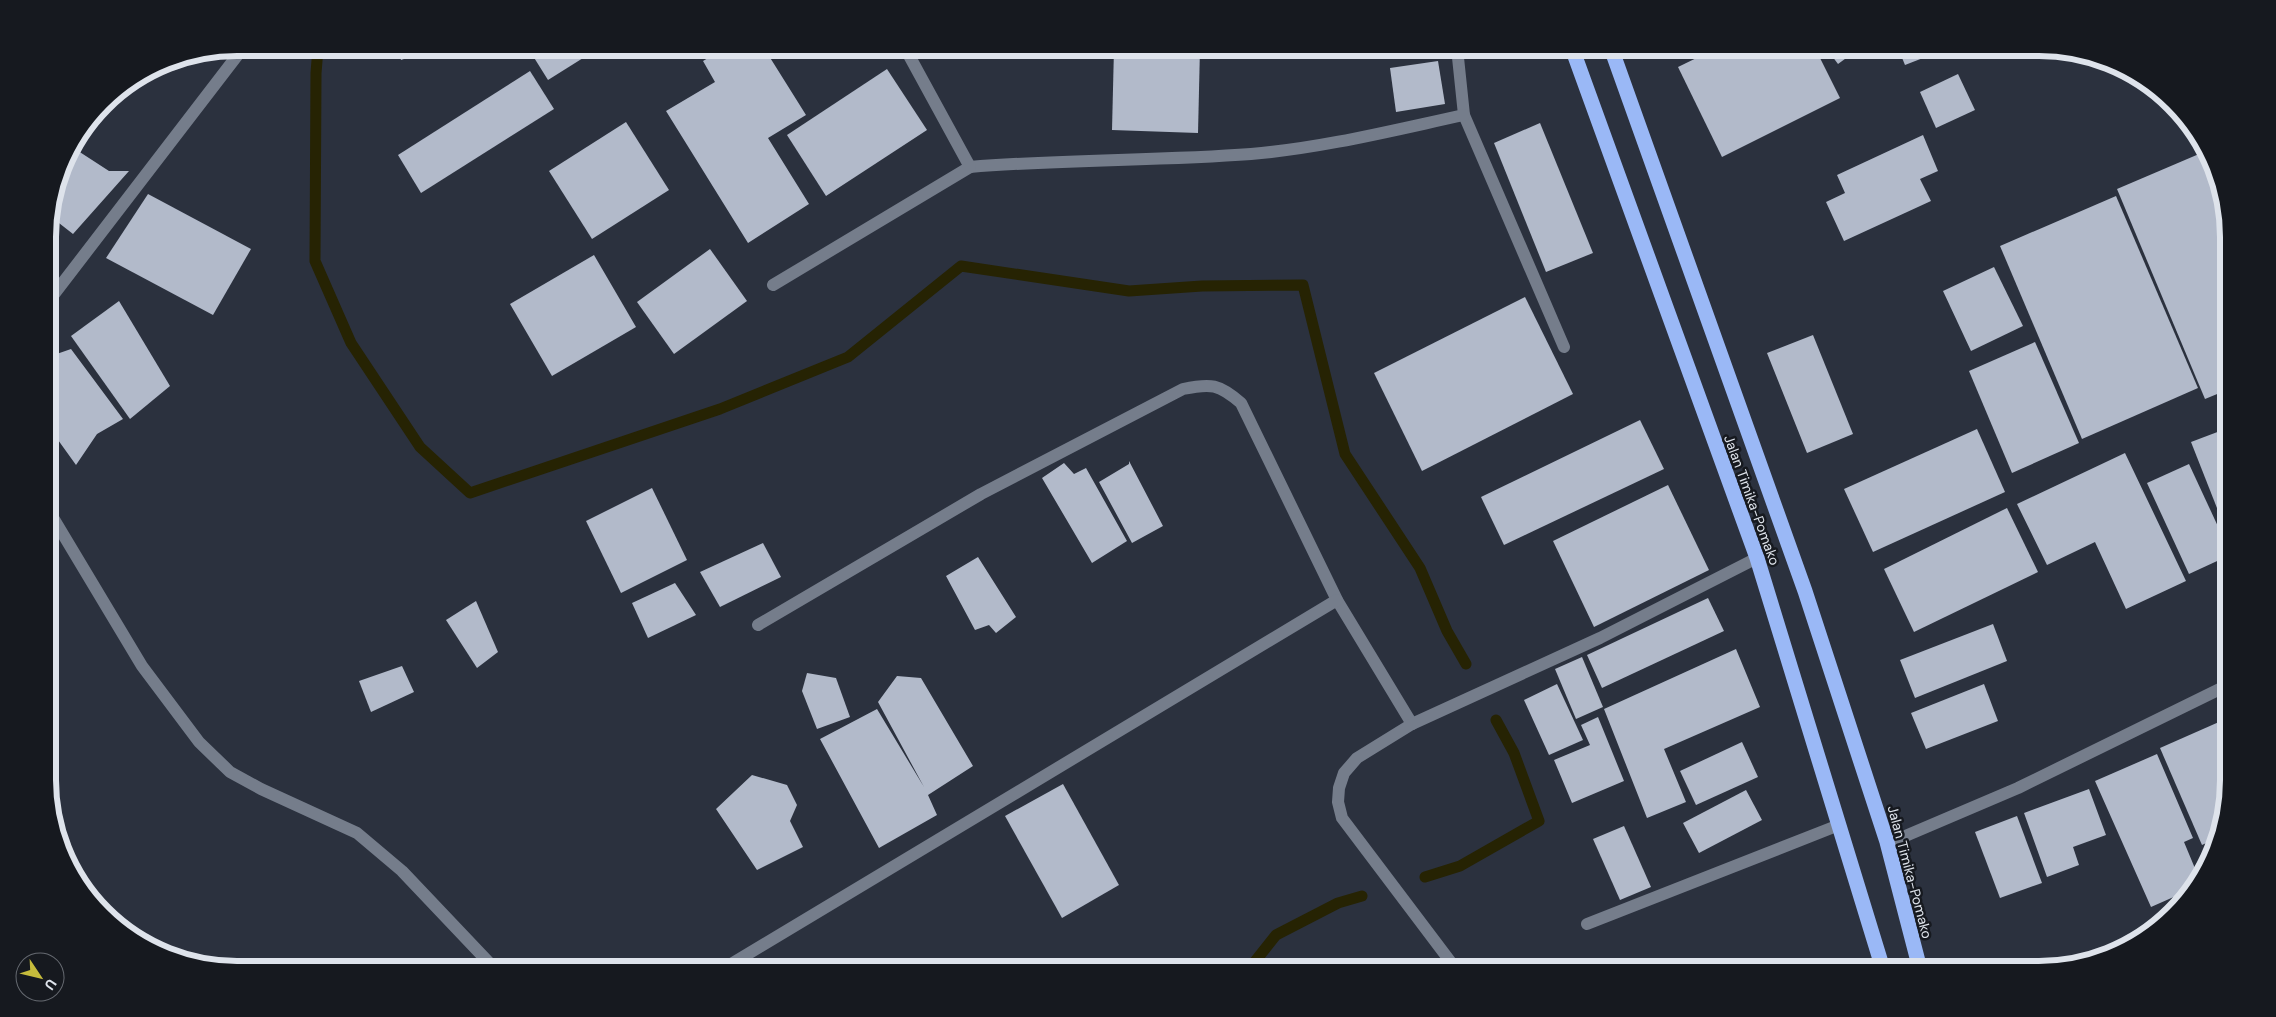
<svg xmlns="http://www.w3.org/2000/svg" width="2276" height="1017" viewBox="0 0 2276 1017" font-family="'DM Sans',sans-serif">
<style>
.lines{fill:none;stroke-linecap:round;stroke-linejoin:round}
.stream{stroke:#262303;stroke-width:11}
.building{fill:#b2baca}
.street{stroke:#757d8b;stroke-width:12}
.highway{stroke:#9ab8f6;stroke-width:15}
.labels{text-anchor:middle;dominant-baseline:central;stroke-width:5;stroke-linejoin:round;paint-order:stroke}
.street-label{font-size:14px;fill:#dee3eb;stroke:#16191f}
.rim{fill:none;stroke:#dee3eb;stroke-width:6}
</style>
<rect width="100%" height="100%" fill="#2b313e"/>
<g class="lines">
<g class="stream">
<polyline points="318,48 316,73 315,261 351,343 420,447 470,493 720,409 848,357 961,266 1129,291 1202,286 1303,285 1345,454 1420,568 1447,631 1466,664"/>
<polyline points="1425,877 1460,866 1539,821 1514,753 1496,720"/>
<polyline points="1249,969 1276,935 1338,903 1362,896"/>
</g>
</g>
<g class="building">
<polygon points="397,48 436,48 401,60"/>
<polygon points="528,48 599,48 548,80"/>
<polygon points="725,48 764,48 806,115 768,138 809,204 748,243 666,111 715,82 703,61"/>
<polygon points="1114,48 1200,48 1198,133 1112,130"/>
<polygon points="1717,48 1815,48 1840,98 1722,157 1678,67"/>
<polygon points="1826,48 1860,48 1838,64"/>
<polygon points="1898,48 1939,48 1941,51 1905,65"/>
<polygon points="1438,61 1445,104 1396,112 1390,68"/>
<polygon points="887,69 927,130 826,196 787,135"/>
<polygon points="530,71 554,109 421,193 398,155"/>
<polygon points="1958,74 1975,110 1936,128 1920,92"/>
<polygon points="626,122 669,190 592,239 549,171"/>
<polygon points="1540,123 1593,253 1546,272 1494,143"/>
<polygon points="1923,135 1938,171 1920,179 1931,201 1844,241 1826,202 1845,193 1837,175"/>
<polygon points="72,147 109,171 129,171 73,234 50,216 67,153"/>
<polygon points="2206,151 2214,165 2227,213 2227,390 2205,399 2117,189"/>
<polygon points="148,194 251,249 213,315 106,258"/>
<polygon points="2116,196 2198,388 2082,439 2000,246"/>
<polygon points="710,249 747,301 674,354 637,302"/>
<polygon points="594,255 636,327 552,376 510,304"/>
<polygon points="1994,267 2023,326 1971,351 1943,291"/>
<polygon points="1525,297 1573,394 1422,471 1374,373"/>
<polygon points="119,301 170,386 130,419 71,336"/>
<polygon points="1813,335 1853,434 1807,453 1767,353"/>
<polygon points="2035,342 2079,443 2012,473 1969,371"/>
<polygon points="71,349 123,419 97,434 76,465 48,426 48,357"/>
<polygon points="1640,420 1664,469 1504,545 1481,497"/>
<polygon points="2228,428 2228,536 2191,442"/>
<polygon points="1977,429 2005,492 1873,552 1844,489"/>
<polygon points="2125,453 2186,581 2126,609 2095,542 2047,565 2017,504"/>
<polygon points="1129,461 1163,526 1132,543 1099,482 1129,464"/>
<polygon points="1064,463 1074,474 1086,468 1127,541 1092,563 1042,478"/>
<polygon points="2189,464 2228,548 2228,556 2189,574 2147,483"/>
<polygon points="1668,485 1709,570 1594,627 1553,541"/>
<polygon points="652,488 687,560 621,593 586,521"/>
<polygon points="2007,508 2038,572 1914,632 1884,569"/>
<polygon points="763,543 781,577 720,607 700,572"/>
<polygon points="978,557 1016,617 996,633 989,625 975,630 946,576"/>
<polygon points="675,583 696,615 648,638 632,603"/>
<polygon points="1708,598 1724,631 1602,688 1587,655"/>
<polygon points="476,601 498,652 477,668 446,620"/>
<polygon points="1993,624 2007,661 1915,698 1900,660"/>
<polygon points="1736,649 1760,707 1664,749 1686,802 1647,818 1604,709"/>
<polygon points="1582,657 1603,707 1576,719 1555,669"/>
<polygon points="402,666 414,692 371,712 359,681"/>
<polygon points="807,673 836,678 850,717 817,729 802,691"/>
<polygon points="897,676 921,678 973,766 928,795 937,815 879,848 820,739 877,709 924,787 878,702"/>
<polygon points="1557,684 1583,740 1549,755 1524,700"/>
<polygon points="1984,684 1998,721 1926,749 1911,713"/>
<polygon points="1598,717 1624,781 1572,803 1554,760 1590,745 1581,725"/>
<polygon points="2228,718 2228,780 2217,838 2202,845 2160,748"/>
<polygon points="1742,742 1758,777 1696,805 1680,771"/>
<polygon points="2157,754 2193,838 2184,842 2199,878 2194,888 2151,907 2095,781"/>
<polygon points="752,775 787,785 797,805 790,821 803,847 757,870 716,809"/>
<polygon points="1063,784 1119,885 1062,918 1005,816"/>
<polygon points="2089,789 2106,835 2073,847 2079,865 2047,877 2024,813"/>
<polygon points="1746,790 1762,820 1699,853 1683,823"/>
<polygon points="2017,816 2042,883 2000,898 1975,832"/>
<polygon points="1624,826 1651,887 1620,900 1593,839"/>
</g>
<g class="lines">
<g class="street">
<polyline points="1457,48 1464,115 1564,347"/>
<path d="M970,167C1064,159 1158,161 1251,154C1323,148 1394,130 1464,115"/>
<polyline points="773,285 970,167 905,48"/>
<polyline points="48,302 243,48"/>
<polyline points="49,511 142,666 199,742 230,772 261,789 357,833 402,871 495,969"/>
<path d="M758,625L981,494L1183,389C1211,383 1219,384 1241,403L1337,600L1412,724"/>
<polyline points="1887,842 1903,837 2018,788 2228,685"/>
<polyline points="1587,924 1839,825"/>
<polyline points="723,969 1337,600"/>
<polyline points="1456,969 1342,818 1338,802 1339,788 1344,773 1357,758 1412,724 1600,638 1757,558"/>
</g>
<g class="highway">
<polyline points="1572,48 1757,558 1883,969"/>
<polyline points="1611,48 1805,591 1887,842 1920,969"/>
</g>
</g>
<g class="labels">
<g class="street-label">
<text transform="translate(1752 500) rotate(70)">Jalan Timika-Pomako</text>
<text transform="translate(1910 872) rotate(75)">Jalan Timika-Pomako</text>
</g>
</g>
<path d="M0 0H2276V1017H0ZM237 56H2039A181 181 0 0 1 2220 237V780A181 181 0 0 1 2039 961H237A181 181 0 0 1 56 780V237A181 181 0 0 1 237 56Z" fill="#16191f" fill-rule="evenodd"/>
<path class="rim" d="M237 56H2039A181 181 0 0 1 2220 237V780A181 181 0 0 1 2039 961H237A181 181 0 0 1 56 780V237A181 181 0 0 1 237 56Z"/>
<g transform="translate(40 977) rotate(125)"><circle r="24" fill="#16191f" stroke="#666a71"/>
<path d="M0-4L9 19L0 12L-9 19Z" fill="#c6bc3c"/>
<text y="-8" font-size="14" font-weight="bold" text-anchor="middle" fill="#dee3eb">U</text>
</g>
</svg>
